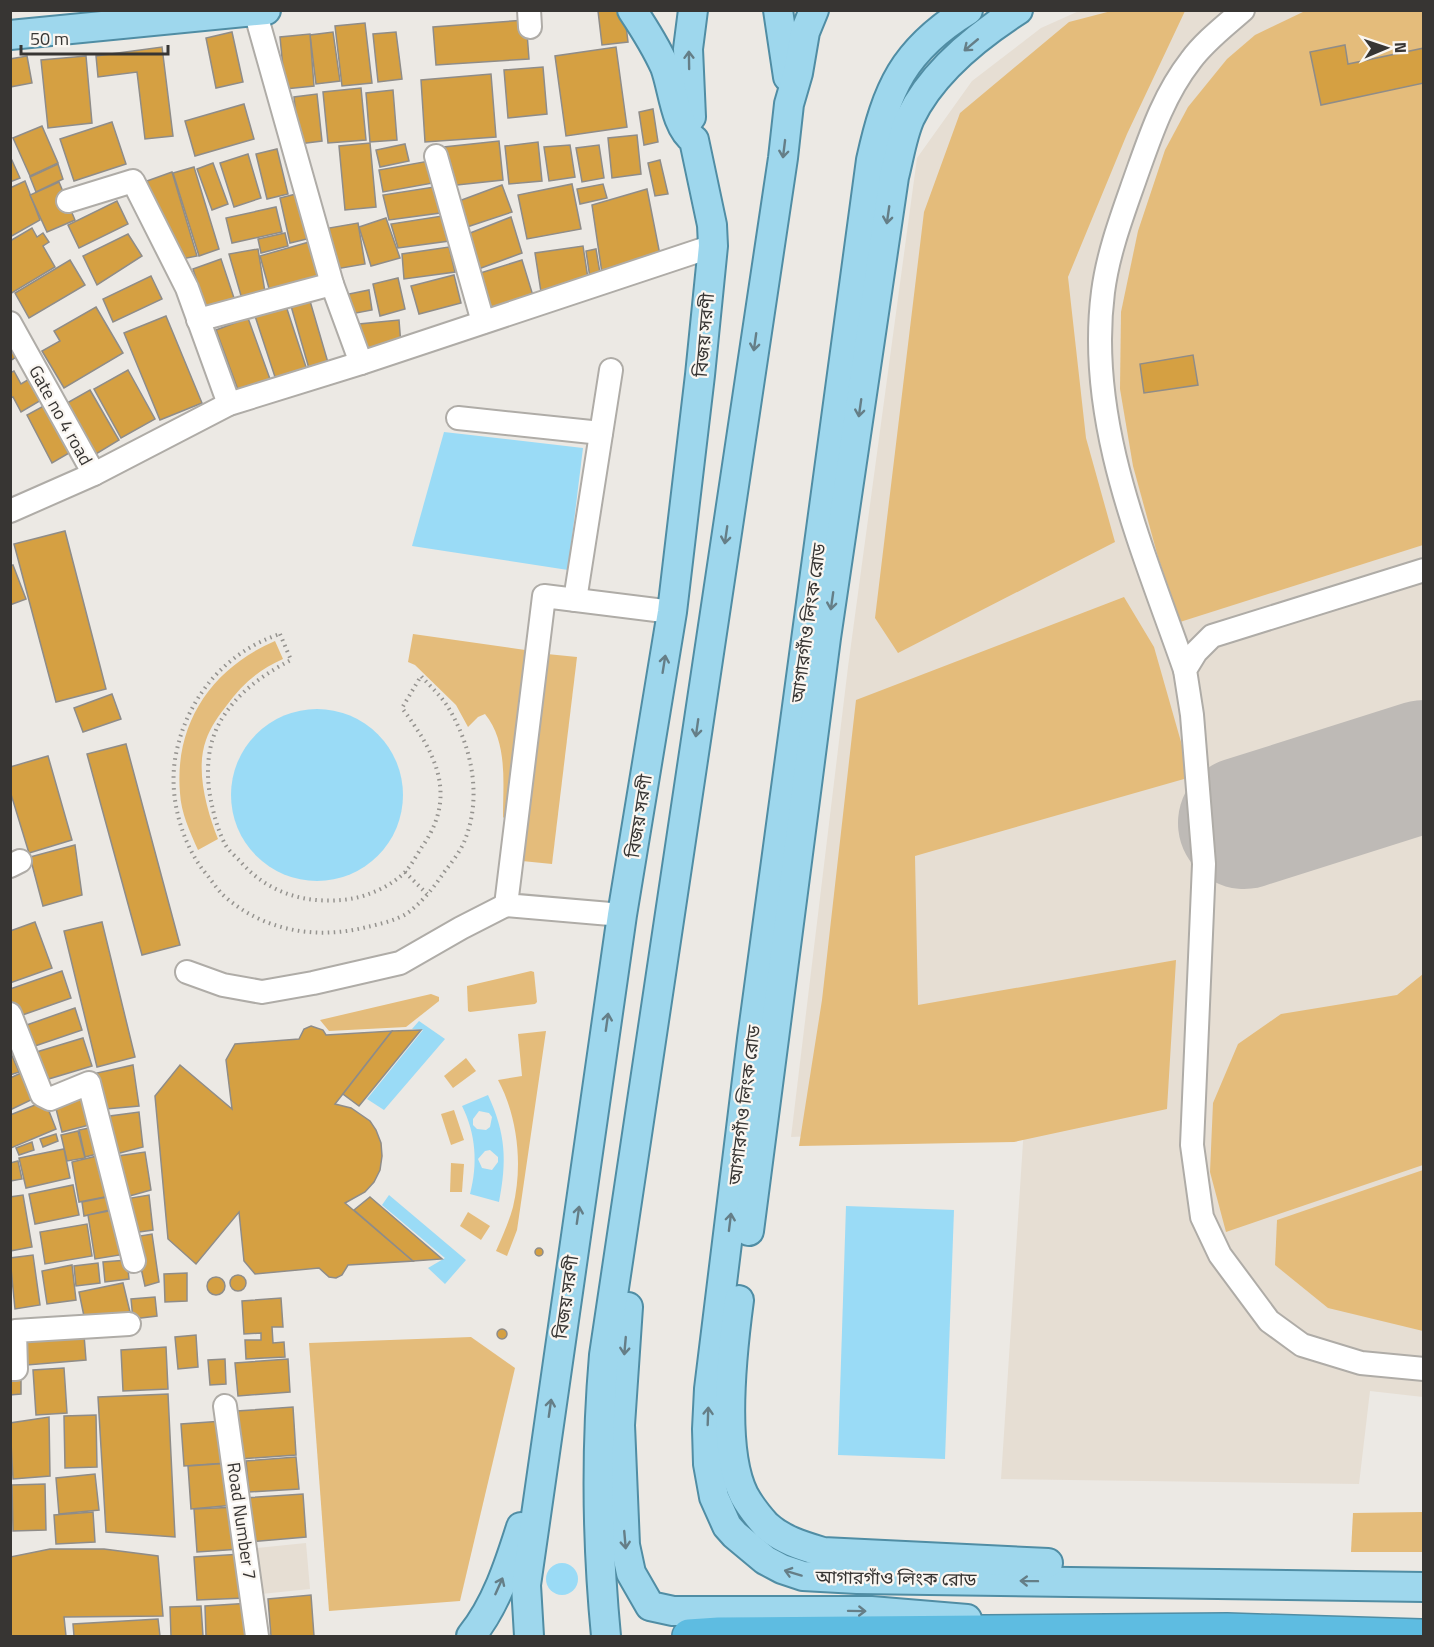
<svg xmlns="http://www.w3.org/2000/svg" width="1434" height="1647" viewBox="0 0 1434 1647" font-family="'Titillium Web','Noto Sans Bengali',sans-serif">
<style>
.built{fill:#e6ded3}
.green{fill:#e4bc7b}
.water{fill:#9adbf6;fill-rule:evenodd}
.lines{fill:none;stroke-linecap:round;stroke-linejoin:round}
.runway{stroke:#bebab6;stroke-width:132}
.building{fill:#d5a042;stroke:#8f8c88;stroke-width:1.5}
.minor-casing{stroke:#afaca7;stroke-width:26}
.major-casing{stroke:#508da4;stroke-width:32}
.highway-casing{stroke:#508da4;stroke-width:36}
.path{stroke:#95938f;stroke-width:4;stroke-dasharray:1.5 4.5;stroke-linecap:butt}
.minor{stroke:#fff;stroke-width:22}
.major{stroke:#9ed7ed;stroke-width:28}
.highway{stroke:#5ebce1;stroke-width:33}
.oneway{stroke:#657e87}
.labels{text-anchor:middle;dominant-baseline:central;stroke-width:4.5;stroke-linejoin:round;paint-order:stroke}
.street-label{font-size:18px;fill:#373533;stroke:#faf6f1}
</style>
<rect width="100%" height="100%" fill="#ece9e4"/>
<g class="built">
<polygon points="1079,11 1423,11 1423,1397 1370,1391 1359,1484 1001,1479 1024,1127 791,1137 848,667 917,158 972,81 1041,28"/>
<polygon points="306,1543 310,1589 261,1594 257,1548"/>
</g>
<g class="green">
<polygon points="1115,10 1185,11 1127,134 1068,277 1086,438 1115,542 898,653 875,618 924,212 960,113 1069,22"/>
<polygon points="1305,11 1423,11 1423,545 1180,622 1158,557 1133,466 1120,389 1121,312 1138,231 1165,150 1188,107 1227,59 1255,35"/>
<polygon points="1124,597 1154,647 1191,777 915,856 918,1005 1176,960 1167,1109 1014,1142 799,1146 822,1000 856,700"/>
<path d="M413,634L532,651L508,822L503,817C503,783 508,742 485,714L478,717L468,727L456,705L415,665L408,662Z"/>
<path d="M275,641L283,659C260,669 242,684 227,705C219,715 210,728 206,740C195,770 207,811 218,839L198,850C190,832 181,813 180,793C174,723 212,668 275,641Z"/>
<polygon points="547,654 577,657 552,864 522,861"/>
<polygon points="531,971 534,972 537,1002 535,1004 470,1012 468,1011 467,986"/>
<polygon points="1423,974 1423,1165 1226,1232 1210,1172 1213,1103 1238,1044 1281,1014 1397,995"/>
<polygon points="431,994 439,997 439,1001 406,1027 329,1031 320,1020"/>
<path d="M546,1031L517,1230L507,1256L496,1251C502,1237 509,1222 513,1207C523,1166 518,1117 498,1080L522,1076L518,1034Z"/>
<polygon points="466,1058 476,1071 453,1088 444,1076"/>
<polygon points="454,1110 464,1140 451,1145 441,1114"/>
<polygon points="451,1163 464,1164 462,1192 450,1192"/>
<polygon points="1423,1170 1423,1331 1328,1308 1275,1265 1277,1220"/>
<polygon points="468,1212 490,1226 481,1240 460,1226"/>
<polygon points="471,1337 515,1368 460,1601 329,1611 309,1343"/>
<polygon points="1423,1512 1423,1552 1351,1552 1353,1513"/>
</g>
<g class="water">
<polygon points="444,432 583,448 568,570 412,546"/>
<circle cx="317" cy="795" r="86"/>
<polygon points="419,1021 445,1039 384,1110 367,1099 423,1030 412,1029"/>
<path d="M488,1095C506,1134 507,1161 499,1202L470,1194C478,1164 476,1134 462,1106ZM479,1111L489,1113L492,1117L490,1127L486,1130L477,1129L473,1125V1119ZM490,1150L498,1157V1162L492,1170L482,1168L478,1159L485,1151Z"/>
<polygon points="389,1195 466,1260 445,1284 428,1268 445,1258 382,1205"/>
<polygon points="846,1206 954,1210 945,1459 838,1455"/>
<circle cx="562" cy="1579" r="16"/>
</g>
<g class="lines">
<polyline class="runway" points="1244,823 1424,766"/>
</g>
<g class="building">
<polygon points="624,10 628,42 602,45 598,11"/>
<polygon points="526,20 529,59 436,65 433,27"/>
<polygon points="365,23 372,83 342,86 335,26"/>
<polygon points="232,32 243,82 216,88 206,38"/>
<polygon points="333,32 340,81 316,84 310,35"/>
<polygon points="396,32 402,79 378,82 373,34"/>
<polygon points="310,34 314,86 285,89 280,37"/>
<polygon points="1345,45 1348,64 1424,48 1424,83 1321,105 1310,52"/>
<polygon points="162,47 173,136 145,139 137,72 98,77 96,56"/>
<polygon points="616,47 627,127 566,136 555,56"/>
<polygon points="27,56 32,83 10,87 10,59"/>
<polygon points="86,56 92,123 48,128 41,60"/>
<polygon points="543,67 547,114 508,118 504,70"/>
<polygon points="491,74 496,137 425,142 421,80"/>
<polygon points="361,88 366,140 328,143 323,92"/>
<polygon points="393,90 397,140 370,142 366,93"/>
<polygon points="317,94 322,141 299,144 294,97"/>
<polygon points="244,104 254,139 195,156 185,121"/>
<polygon points="653,109 658,142 644,145 639,112"/>
<polygon points="112,122 126,164 74,181 60,139"/>
<polygon points="42,126 58,163 30,176 13,138"/>
<polygon points="637,135 641,174 612,178 608,138"/>
<polygon points="499,141 503,180 448,186 444,147"/>
<polygon points="538,142 542,181 509,184 505,146"/>
<polygon points="370,143 376,207 345,210 339,146"/>
<polygon points="405,144 409,161 380,167 376,150"/>
<polygon points="570,145 575,177 549,181 544,147"/>
<polygon points="599,145 604,178 582,182 576,148"/>
<polygon points="277,149 288,194 267,199 256,154"/>
<polygon points="248,154 261,198 234,207 220,163"/>
<polygon points="10,156 20,178 10,182"/>
<polygon points="660,160 668,194 655,196 648,163"/>
<polygon points="429,161 433,183 383,192 379,170"/>
<polygon points="213,163 228,204 212,210 197,169"/>
<polygon points="58,164 63,179 36,192 30,177"/>
<polygon points="194,167 219,249 199,256 173,173"/>
<polygon points="172,172 197,256 177,260 147,181"/>
<polygon points="25,181 40,220 10,237 10,188"/>
<polygon points="59,182 75,220 47,232 30,195"/>
<polygon points="572,184 581,229 527,239 518,195"/>
<polygon points="603,184 607,198 580,204 577,189"/>
<polygon points="502,185 512,212 467,227 459,201"/>
<polygon points="434,187 440,213 389,220 383,195"/>
<polygon points="647,189 662,265 602,273 592,205"/>
<polygon points="300,193 311,238 290,243 280,198"/>
<polygon points="117,201 128,224 79,248 68,225"/>
<polygon points="276,207 282,232 232,243 226,218"/>
<polygon points="442,216 449,241 398,248 391,224"/>
<polygon points="511,217 522,253 473,271 460,237"/>
<polygon points="386,218 400,258 371,266 359,227"/>
<polygon points="358,223 365,264 336,269 329,228"/>
<polygon points="32,228 37,237 43,233 49,242 43,246 55,267 10,294 10,241"/>
<polygon points="285,233 288,246 261,253 258,239"/>
<polygon points="128,234 142,256 97,285 83,256"/>
<polygon points="316,240 326,276 270,292 260,256"/>
<polygon points="583,246 589,285 541,292 535,253"/>
<polygon points="449,247 455,272 404,279 402,254"/>
<polygon points="258,249 265,292 242,299 229,254"/>
<polygon points="596,249 600,273 590,278 586,251"/>
<polygon points="221,259 235,301 206,310 193,269"/>
<polygon points="70,260 85,285 29,318 15,293"/>
<polygon points="522,260 534,299 486,315 474,275"/>
<polygon points="454,275 461,303 419,314 411,286"/>
<polygon points="151,276 162,299 113,322 103,299"/>
<polygon points="398,278 405,309 380,316 373,284"/>
<polygon points="369,290 372,310 351,314 344,295"/>
<polygon points="310,301 329,366 310,372 291,306"/>
<polygon points="286,306 308,373 277,383 255,316"/>
<polygon points="96,307 123,353 64,388 42,351 60,341 54,331"/>
<polygon points="166,316 202,403 160,420 124,333"/>
<polygon points="248,318 270,379 238,390 216,330"/>
<polygon points="399,320 401,345 361,349 359,324"/>
<polygon points="10,344 18,356 10,361"/>
<polygon points="1193,355 1198,385 1144,393 1140,364"/>
<polygon points="128,370 155,419 121,438 94,389"/>
<polygon points="14,371 21,384 31,378 43,399 21,412 13,397 10,398 10,373"/>
<polygon points="90,390 119,440 96,454 67,403"/>
<polygon points="51,402 76,449 52,463 27,415"/>
<polygon points="65,531 106,689 56,702 14,544"/>
<polygon points="13,565 26,599 10,605 10,566"/>
<polygon points="112,694 121,719 83,732 74,708"/>
<polygon points="126,744 180,945 142,955 87,754"/>
<polygon points="48,756 72,840 29,853 10,791 10,767"/>
<polygon points="75,845 82,895 43,906 30,857"/>
<polygon points="35,922 52,968 10,983 10,931"/>
<polygon points="102,922 135,1057 97,1067 64,931"/>
<polygon points="62,971 71,998 14,1018 10,1006 10,989"/>
<polygon points="75,1008 82,1030 29,1048 21,1027"/>
<polygon points="311,1026 323,1030 326,1035 392,1031 335,1104 351,1108 370,1121 376,1130 381,1143 382,1156 380,1170 374,1182 365,1192 345,1203 413,1261 348,1265 342,1275 336,1278 329,1277 319,1268 255,1274 244,1261 239,1212 196,1264 168,1239 155,1096 180,1065 232,1109 226,1060 235,1044 299,1039 304,1029"/>
<polygon points="421,1030 359,1106 343,1094 392,1031"/>
<polygon points="83,1038 92,1066 42,1081 33,1053"/>
<polygon points="10,1051 19,1072 10,1075"/>
<polygon points="133,1065 139,1106 106,1109 97,1073"/>
<polygon points="21,1073 33,1099 10,1110 10,1078"/>
<polygon points="90,1093 97,1123 62,1132 54,1101"/>
<polygon points="45,1101 56,1129 11,1148 10,1115"/>
<polygon points="139,1112 143,1147 116,1154 110,1116"/>
<polygon points="99,1126 105,1152 85,1157 79,1130"/>
<polygon points="78,1131 85,1158 67,1161 61,1135"/>
<polygon points="56,1134 58,1141 43,1147 40,1139"/>
<polygon points="32,1142 34,1150 19,1155 16,1148"/>
<polygon points="64,1149 70,1178 26,1188 19,1158"/>
<polygon points="145,1152 151,1190 126,1197 118,1156"/>
<polygon points="101,1155 110,1196 79,1202 72,1162"/>
<polygon points="18,1161 22,1179 10,1181 10,1163"/>
<polygon points="73,1185 79,1215 35,1224 29,1194"/>
<polygon points="23,1195 32,1247 10,1251 10,1197"/>
<polygon points="149,1195 153,1230 132,1233 125,1199"/>
<polygon points="112,1196 114,1209 84,1216 82,1202"/>
<polygon points="370,1197 442,1259 413,1261 354,1210"/>
<polygon points="119,1209 126,1254 95,1259 88,1215"/>
<polygon points="87,1224 92,1256 45,1264 40,1232"/>
<polygon points="152,1234 159,1282 145,1286 134,1237"/>
<circle cx="539" cy="1252" r="4"/>
<polygon points="33,1255 40,1305 15,1309 10,1258"/>
<polygon points="127,1260 129,1279 105,1282 103,1262"/>
<polygon points="98,1263 100,1283 76,1286 74,1266"/>
<polygon points="72,1265 76,1300 47,1304 42,1271"/>
<polygon points="187,1273 187,1301 165,1302 164,1274"/>
<circle cx="238" cy="1283" r="8"/>
<circle cx="216" cy="1286" r="9"/>
<polygon points="123,1283 130,1312 85,1321 79,1292"/>
<polygon points="155,1297 157,1316 133,1319 131,1299"/>
<polygon points="281,1298 283,1327 272,1327 273,1343 284,1342 285,1357 246,1359 245,1340 261,1340 261,1333 244,1334 242,1301"/>
<circle cx="502" cy="1334" r="5"/>
<polygon points="84,1335 86,1360 27,1365 25,1340"/>
<polygon points="196,1335 198,1367 178,1369 175,1337"/>
<polygon points="166,1347 168,1389 123,1391 121,1350"/>
<polygon points="225,1359 226,1384 210,1385 208,1360"/>
<polygon points="288,1359 290,1392 238,1396 235,1363"/>
<polygon points="64,1368 67,1413 36,1415 33,1370"/>
<polygon points="10,1374 21,1374 21,1394 10,1395"/>
<polygon points="168,1394 175,1537 106,1532 98,1397"/>
<polygon points="293,1407 296,1455 240,1459 237,1411"/>
<polygon points="96,1415 97,1467 65,1468 64,1416"/>
<polygon points="49,1417 50,1476 13,1479 10,1423"/>
<polygon points="223,1421 227,1463 184,1466 181,1424"/>
<polygon points="296,1457 299,1489 249,1492 246,1461"/>
<polygon points="231,1463 234,1505 191,1509 188,1466"/>
<polygon points="95,1474 99,1510 59,1514 56,1478"/>
<polygon points="45,1484 46,1530 13,1531 12,1485"/>
<polygon points="303,1494 306,1537 248,1542 244,1498"/>
<polygon points="238,1507 241,1549 197,1552 194,1509"/>
<polygon points="93,1512 95,1542 56,1544 54,1515"/>
<polygon points="50,1549 104,1549 158,1556 163,1616 64,1617 66,1636 10,1636 10,1557"/>
<polygon points="242,1554 245,1598 197,1600 194,1557"/>
<polygon points="311,1595 314,1636 271,1636 268,1599"/>
<polygon points="251,1603 253,1636 206,1636 205,1606"/>
<polygon points="201,1606 203,1636 171,1636 170,1607"/>
<polygon points="158,1619 160,1636 74,1636 73,1624"/>
</g>
<g class="lines">
<defs>
<g id="minor">
<polyline points="529,10 530,27"/>
<polyline points="255,11 332,284 361,363"/>
<polyline points="436,156 483,322"/>
<polyline points="68,201 133,181 187,288 229,404"/>
<polyline points="198,320 332,284"/>
<polyline points="10,323 94,474"/>
<polyline points="458,418 601,433"/>
<polyline points="10,511 94,474 229,404 361,363 713,246"/>
<polyline points="1424,570 1212,636 1196,652 1185,670 1192,715 1204,864 1192,1145 1202,1217 1220,1255 1269,1321 1302,1345 1361,1363 1424,1369"/>
<polyline points="575,600 611,370"/>
<path d="M1185,670C1143,549 1086,423 1103,292C1108,253 1122,216 1135,179C1150,137 1163,96 1191,60C1205,41 1225,26 1243,10"/>
<polyline points="10,866 20,861"/>
<polyline points="622,915 506,905 544,596 672,612"/>
<polyline points="187,972 223,985 262,992 313,983 400,963 461,928 506,905"/>
<polyline points="10,1014 42,1095 50,1099 89,1083 134,1261"/>
<polyline points="10,1369 16,1369 15,1331 129,1324"/>
<polyline points="225,1406 257,1636"/>
</g>
<g id="major">
<polyline points="778,10 788,77"/>
<path d="M968,10C903,50 887,88 871,160L752,1039L709,1389L707,1429L708,1464L714,1497L727,1526L735,1535L765,1560L782,1569L803,1576L857,1579L1424,1587"/>
<polyline points="10,35 266,10"/>
<polyline points="691,117 688,49 693,10"/>
<path d="M749,1231L826,638L894,177C899,158 902,136 910,118C932,72 976,37 1018,10"/>
<path d="M739,1300C732,1352 721,1449 744,1495C750,1506 758,1516 766,1525C782,1540 803,1546 823,1552L1048,1563"/>
<polyline points="628,1307 620,1425 625,1545 631,1573 650,1606 673,1611 871,1611 967,1619"/>
<path d="M471,1636C496,1605 509,1565 521,1527"/>
<path d="M529,1636L526,1585L622,915L672,612L700,375L713,246L712,225L694,140C675,127 673,88 665,67C656,47 644,28 632,10"/>
<path d="M606,1636C597,1543 596,1448 604,1355L783,158L789,104L798,73L805,32L814,10"/>
</g>
<polyline id="highway" points="689,1636 719,1634 1227,1630 1421,1636"/>
</defs>
<use href="#minor" class="minor-casing"/>
<use href="#major" class="major-casing"/>
<use href="#highway" class="highway-casing"/>
<g class="path">
<path d="M280,634L291,660C266,673 241,690 225,714C207,739 205,772 211,801C214,815 218,831 225,844C228,850 235,856 240,861C268,894 308,905 350,899C369,896 393,885 406,871C413,863 418,852 424,844C458,793 434,751 402,708L421,676C430,686 441,696 448,707C471,745 482,794 466,837C462,849 453,861 445,871C435,886 423,901 409,912C398,920 380,924 367,927C316,940 263,931 223,895C216,888 210,878 203,870C180,839 168,793 176,754C187,698 225,652 280,634Z"/>
<polyline points="405,872 427,894"/>
</g>
<use href="#minor" class="minor"/>
<use href="#major" class="major"/>
<use href="#highway" class="highway"/>
</g>
<defs><path id="oneway-shaft" d="M-6 0H5M1.5-3L5.5 0L1.5 3" fill="none" stroke-width="1.6" stroke-linecap="round" stroke-linejoin="round" transform="scale(1.5)"/></defs>
<g class="oneway">
<use href="#oneway-shaft" transform="translate(971 45) rotate(140)"/>
<use href="#oneway-shaft" transform="translate(689 60) rotate(-91)"/>
<use href="#oneway-shaft" transform="translate(784 149) rotate(97)"/>
<use href="#oneway-shaft" transform="translate(888 215) rotate(98)"/>
<use href="#oneway-shaft" transform="translate(755 342) rotate(98)"/>
<use href="#oneway-shaft" transform="translate(860 408) rotate(98)"/>
<use href="#oneway-shaft" transform="translate(726 535) rotate(98)"/>
<use href="#oneway-shaft" transform="translate(832 601) rotate(98)"/>
<use href="#oneway-shaft" transform="translate(664 664) rotate(-81)"/>
<use href="#oneway-shaft" transform="translate(697 728) rotate(98)"/>
<use href="#oneway-shaft" transform="translate(607 1022) rotate(-82)"/>
<use href="#oneway-shaft" transform="translate(578 1215) rotate(-82)"/>
<use href="#oneway-shaft" transform="translate(730 1222) rotate(-83)"/>
<use href="#oneway-shaft" transform="translate(625 1346) rotate(95)"/>
<use href="#oneway-shaft" transform="translate(550 1408) rotate(-82)"/>
<use href="#oneway-shaft" transform="translate(708 1416) rotate(-88)"/>
<use href="#oneway-shaft" transform="translate(625 1540) rotate(85)"/>
<use href="#oneway-shaft" transform="translate(793 1573) rotate(-163)"/>
<use href="#oneway-shaft" transform="translate(1029 1581) rotate(-179)"/>
<use href="#oneway-shaft" transform="translate(499 1586) rotate(-66)"/>
<use href="#oneway-shaft" transform="translate(857 1611) rotate(1)"/>
</g>
<g class="labels">
<g class="street-label">
<text transform="translate(704 335) rotate(-85)">বিজয় সরণী</text>
<text transform="translate(61 415) rotate(61)">Gate no 4 road</text>
<text transform="translate(808 623) rotate(-82)">আগারগাঁও লিংক রোড</text>
<text transform="translate(639 816) rotate(-81)">বিজয় সরণী</text>
<text transform="translate(744 1105) rotate(-83)">আগারগাঁও লিংক রোড</text>
<text transform="translate(566 1297) rotate(-82)">বিজয় সরণী</text>
<text transform="translate(242 1521) rotate(82)">Road Number 7</text>
<text transform="translate(896 1578) rotate(1)">আগারগাঁও লিংক রোড</text>
</g>
</g>
<rect width="1434" height="1647" fill="none" stroke="#373533" stroke-width="24"/>
<g transform="translate(1386 48) rotate(88)" stroke="#faf6f1" stroke-width="4.5" paint-order="stroke">
<path d="M0-4.5L10 22L0 15L-10 22Z" fill="#373533"/>
<text y="-9" font-size="16" font-weight="bold" text-anchor="middle" fill="#373533">N</text>
</g>
<path d="M21 45v9h147v-9" fill="none" stroke="#373533" stroke-width="3"/>
<text x="30" y="45" font-size="18" fill="#373533" stroke="#faf6f1" stroke-width="4.5" paint-order="stroke">50 m</text>
</svg>
